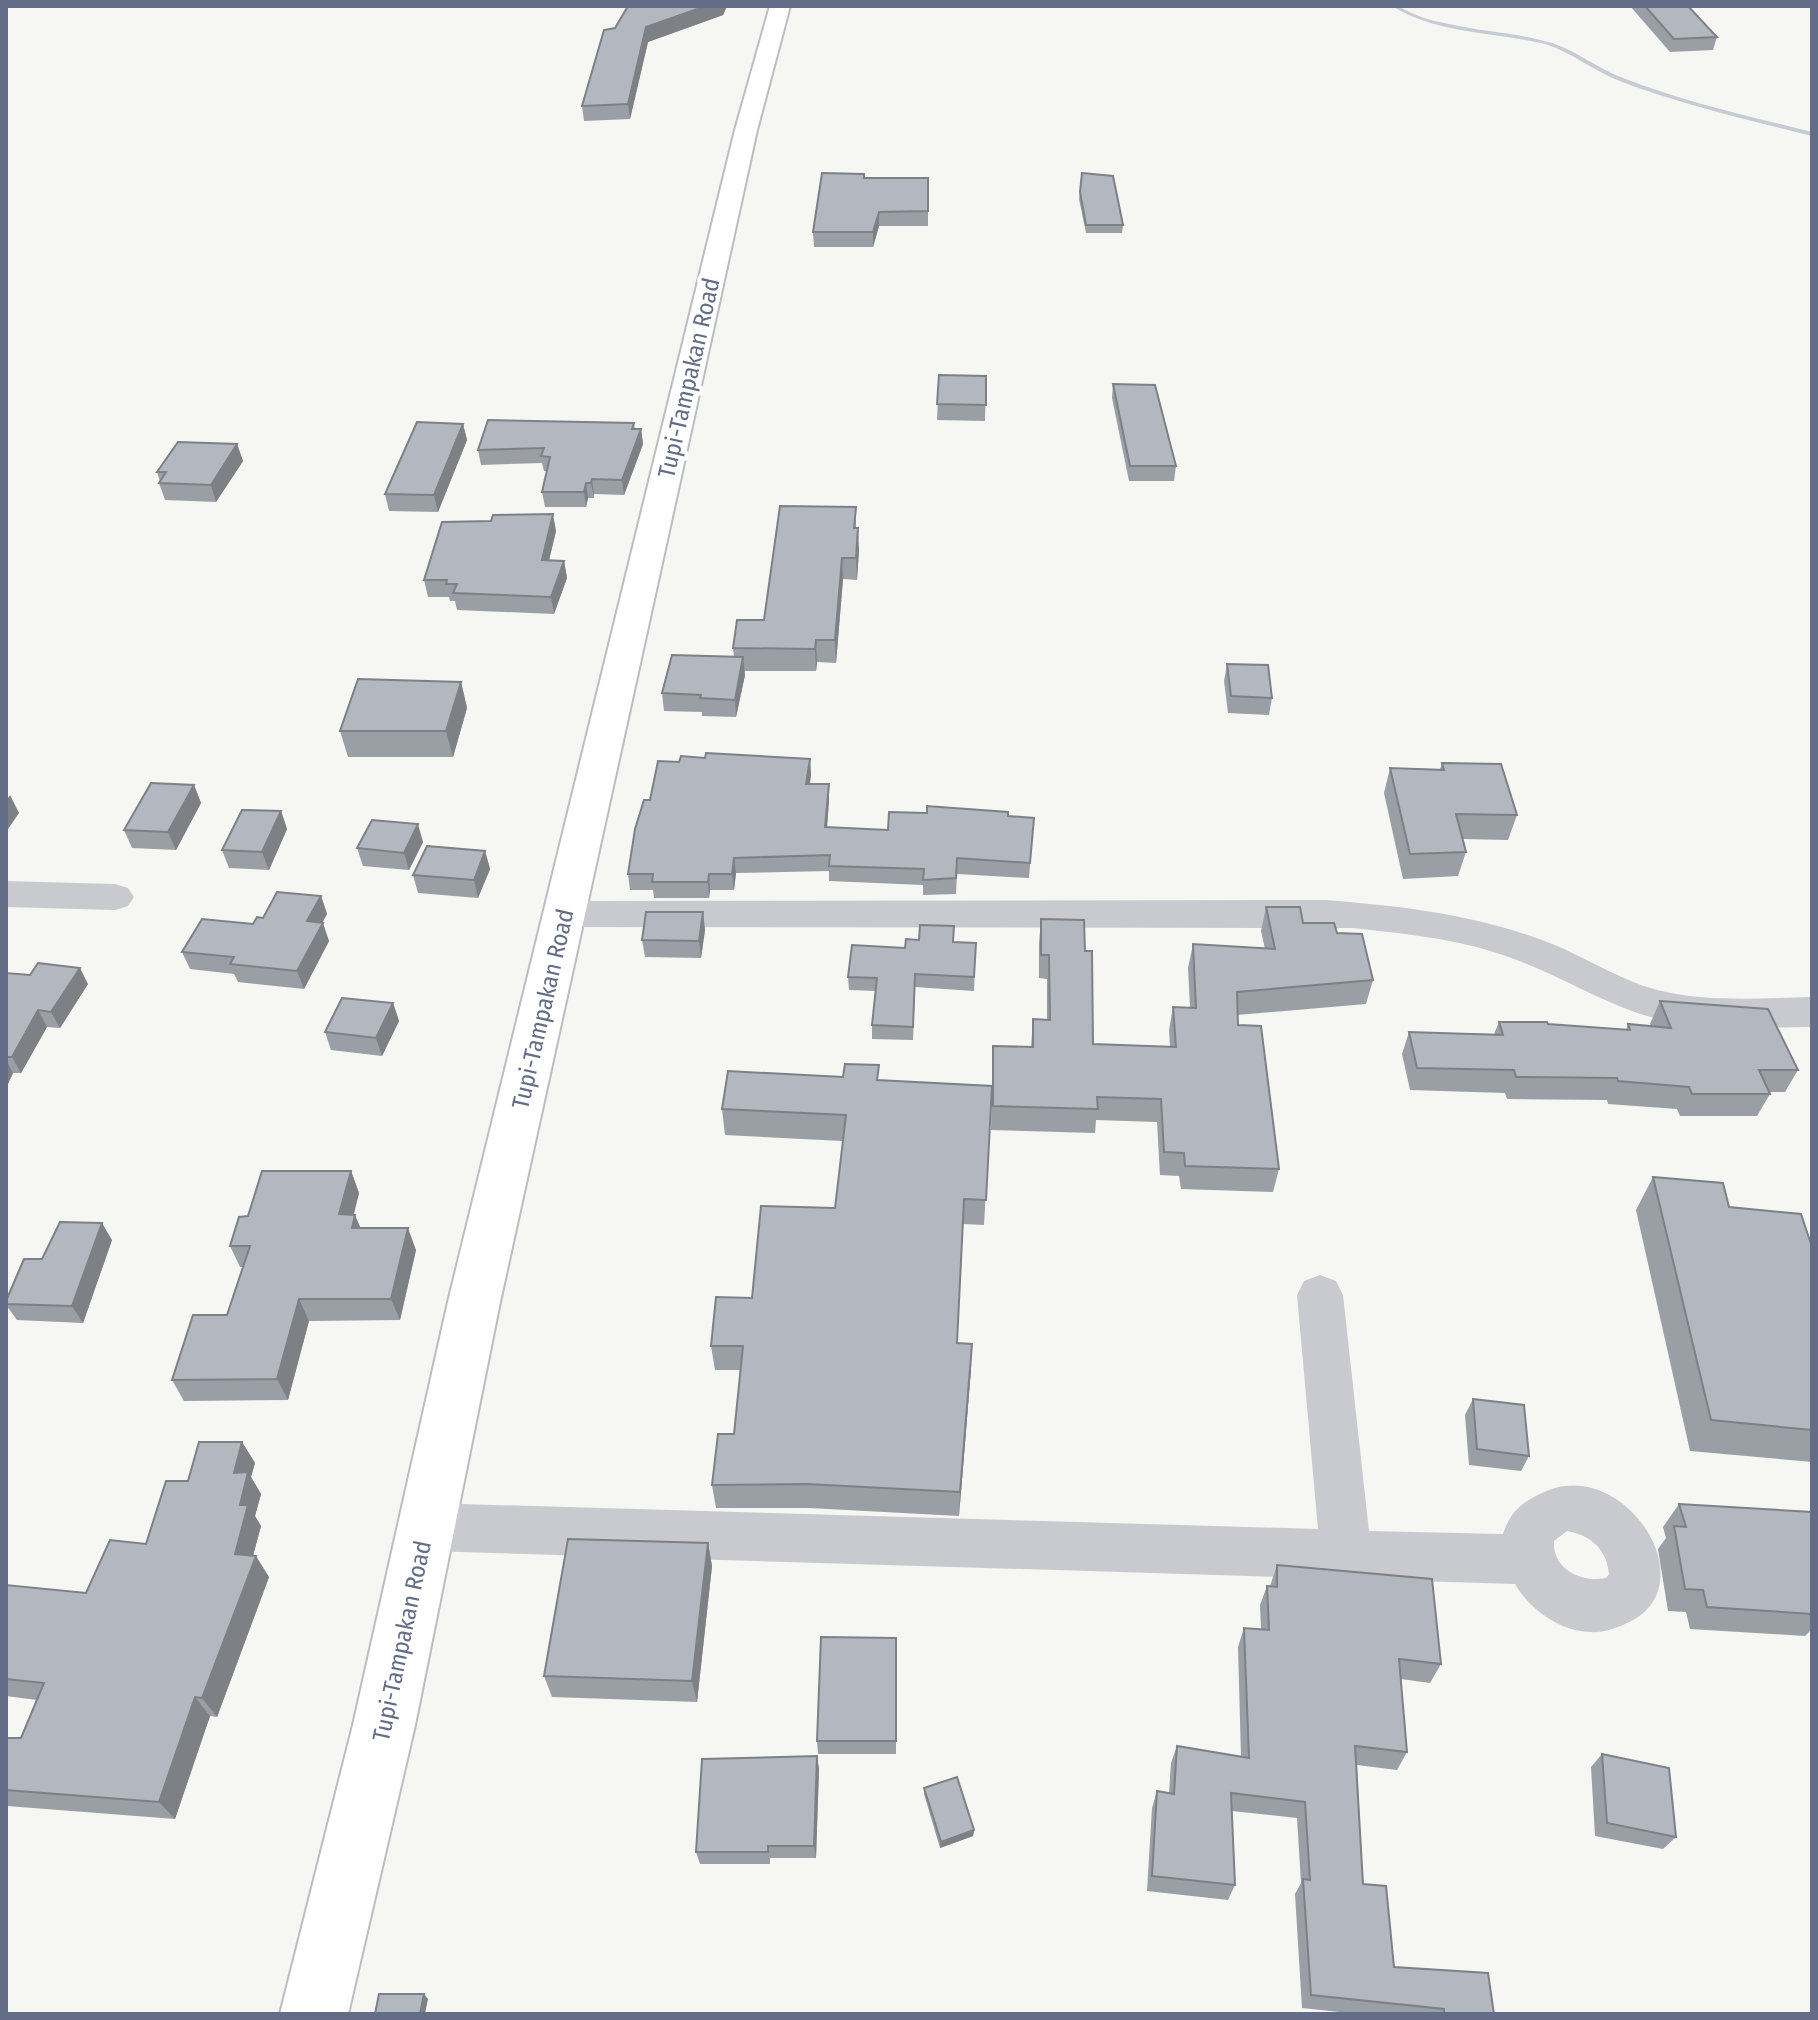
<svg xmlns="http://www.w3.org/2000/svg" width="1818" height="2020" viewBox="0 0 1818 2020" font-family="'Fira Sans Condensed',sans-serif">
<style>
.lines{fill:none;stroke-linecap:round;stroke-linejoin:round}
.stream{fill:#c6ccd4;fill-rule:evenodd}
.major-casing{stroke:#bbbdc2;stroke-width:4}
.minor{fill:#c9cacf;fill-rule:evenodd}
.major{fill:#fff;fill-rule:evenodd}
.wall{fill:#9a9ea5}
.shaded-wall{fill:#7d8186}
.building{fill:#b3b8c0;stroke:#7d8186;stroke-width:2}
.labels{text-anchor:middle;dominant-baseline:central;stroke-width:8;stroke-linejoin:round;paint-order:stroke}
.street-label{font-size:24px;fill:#636d87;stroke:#fff}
</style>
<rect width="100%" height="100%" fill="#f6f7f3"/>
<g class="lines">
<path class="stream" d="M1392,6C1401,6 1406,11 1414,14C1425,19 1438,22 1449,24C1484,32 1519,33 1552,43C1577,51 1598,69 1623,78C1685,102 1748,116 1812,132V136C1748,120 1684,105 1622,82C1595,72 1573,53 1545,44C1495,32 1437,34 1392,6Z"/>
<defs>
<polygon id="major" points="770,6 790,6 757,130 500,1302 415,1725 348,2014 280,2014 353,1725 448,1302 735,130"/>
</defs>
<use href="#major" class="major-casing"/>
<g class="minor">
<polygon points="6,881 115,884 128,888 134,897 128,906 115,910 6,907"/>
<path d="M1326,900C1400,906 1472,914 1542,940C1584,955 1622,983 1666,992C1713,1002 1764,998 1812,997V1027C1764,1027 1713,1032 1666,1021C1611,1009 1566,978 1514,959C1462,939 1407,934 1352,928L566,927L553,923L547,914L553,905L566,901Z"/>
<path d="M1320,1275L1336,1281L1343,1295L1369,1531L1503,1534C1511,1509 1525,1500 1549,1490C1628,1460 1709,1589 1625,1624C1614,1629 1602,1633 1590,1632C1560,1631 1529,1609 1515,1584L427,1551L409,1544L401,1527L409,1510L427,1503L1318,1529L1297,1295L1304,1281ZM1567,1531C1591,1535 1607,1550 1609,1574L1606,1578C1582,1583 1552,1569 1554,1541Z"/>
</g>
<use href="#major" class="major"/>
</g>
<g class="wall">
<polygon points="628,6 758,6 758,7 727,6 723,15 648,42 630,119 584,121 582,106 615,28"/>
<polygon points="1630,6 1688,6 1717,37 1713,50 1670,52"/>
<polygon points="1082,173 1123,225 1122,233 1086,233 1079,199"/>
<polygon points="864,178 928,178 928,226 879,226 873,247 814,247 813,232"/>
<polygon points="939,375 986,376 985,421 937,420"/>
<polygon points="1113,384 1176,466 1174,481 1129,481 1112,398"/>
<polygon points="634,423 635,429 641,429 643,444 624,495 594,494 594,498 588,498 586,507 545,507 542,492 547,471 544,471 542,463 481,465 478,450"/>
<polygon points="463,424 467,440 438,512 389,511 385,494"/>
<polygon points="237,444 243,461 216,502 165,500 159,483 160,481 157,472"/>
<polygon points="856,507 856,528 859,550 857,580 843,579 836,663 817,662 816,671 744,671 745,675 736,717 702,716 702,712 664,711 662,693 734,657 733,648 764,620"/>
<polygon points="556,531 549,560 564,561 567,578 554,614 457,610 455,601 450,601 449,597 428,597 424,580"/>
<polygon points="1227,664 1272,698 1269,715 1228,713 1224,681"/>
<polygon points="461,682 467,708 453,757 348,757 340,731"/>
<polygon points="705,758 810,759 811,775 810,784 829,800 827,827 888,830 1008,816 1034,818 1029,878 957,874 956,894 923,895 923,885 829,881 829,871 736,873 734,890 710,890 709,898 654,898 653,890 630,890 628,874 650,800 679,762"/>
<polygon points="1442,763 1517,815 1508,840 1463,839 1466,852 1458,876 1403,879 1384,793 1390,768 1440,769"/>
<polygon points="194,785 201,803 176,850 132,848 124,830"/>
<polygon points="281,811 287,829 269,870 229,868 222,850"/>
<polygon points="423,842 409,870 363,866 357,848"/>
<polygon points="485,851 490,869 478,898 418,893 413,875"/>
<polygon points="321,896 327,914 322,923 329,941 304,989 238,982 234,974 190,969 182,952 253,924 263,918"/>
<polygon points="1266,907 1303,923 1337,933 1373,980 1366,1004 1237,1015 1238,1025 1279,1169 1273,1192 1181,1189 1179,1176 1160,1175 1157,1122 1096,1120 1095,1133 991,1130 992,1087 984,1225 963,1224 957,1343 971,1369 959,1516 809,1508 716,1508 712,1485 734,1434 740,1370 715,1370 711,1346 752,1298 835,1208 843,1141 725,1135 722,1109 879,1081 992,1086 993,1046 1031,1047 1033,1019 1047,1020 1047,979 1039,978 1039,943 1041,919 1085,951 1093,1044 1170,1047 1169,1030 1173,1007 1190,1007 1188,968 1193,944 1265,949 1261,931"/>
<polygon points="703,912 705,930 701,958 645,957 642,940"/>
<polygon points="953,942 976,943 974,991 915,987 913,1040 872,1039 872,1025 876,991 849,990 848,977"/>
<polygon points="6,973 88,984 60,1028 47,1027 21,1073 13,1073 6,1088"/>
<polygon points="1660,1001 1798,1070 1785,1092 1769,1092 1770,1094 1757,1116 1680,1116 1677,1109 1608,1104 1607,1100 1507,1099 1505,1093 1410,1090 1402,1054 1409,1032 1494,1034 1499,1022 1626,1030 1628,1024 1651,1026 1650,1024"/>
<polygon points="393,1003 399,1021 382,1056 331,1050 325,1032"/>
<polygon points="351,1171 359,1193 354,1214 360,1228 416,1250 400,1320 309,1321 288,1400 184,1401 172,1380 227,1315 243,1267 240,1267 230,1246 248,1216"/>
<polygon points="1653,1177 1729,1207 1812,1247 1812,1462 1690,1451 1636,1210"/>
<polygon points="112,1240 83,1323 17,1320 6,1305 6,1301 42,1259"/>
<polygon points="1473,1399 1529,1456 1521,1471 1469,1465 1465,1415"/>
<polygon points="242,1442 255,1463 251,1477 261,1494 255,1516 261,1526 253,1556 269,1577 217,1717 210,1716 175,1819 7,1806 6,1810 6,1738 21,1738 37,1700 6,1696 6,1585 86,1593 146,1544 188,1481"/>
<polygon points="1679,1504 1812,1512 1812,1629 1805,1636 1690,1629 1686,1612 1668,1611 1658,1549 1666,1538 1663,1527"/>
<polygon points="708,1543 712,1566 697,1702 552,1697 544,1676"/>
<polygon points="1277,1565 1441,1664 1430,1683 1401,1679 1407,1752 1397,1770 1357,1765 1363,1884 1394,1967 1494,2014 1358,2014 1302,2008 1295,1894 1301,1883 1297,1818 1232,1811 1235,1885 1228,1900 1147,1891 1152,1808 1157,1791 1169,1793 1171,1763 1177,1746 1241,1757 1238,1647 1244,1628 1261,1629 1260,1605 1267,1586 1270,1586"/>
<polygon points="896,1638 896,1754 818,1754 817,1741"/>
<polygon points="1602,1754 1676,1837 1663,1849 1595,1836 1591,1767"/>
<polygon points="817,1756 819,1769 816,1858 770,1858 770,1864 700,1864 696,1852"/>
<polygon points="924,1788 974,1830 973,1836 940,1848 924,1794"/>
</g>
<g class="shaded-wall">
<polygon points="706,6 727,6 723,15 648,42 630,119 628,104 646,27"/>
<polygon points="879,212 879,226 873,247 873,232"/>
<polygon points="463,424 467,440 438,512 434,495"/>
<polygon points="641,429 643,444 624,495 622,480"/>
<polygon points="237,444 243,461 216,502 211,485"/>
<polygon points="592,479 594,494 594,498 591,483"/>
<polygon points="586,483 588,498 586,507 584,492"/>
<polygon points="553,514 556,531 545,577 542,560"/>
<polygon points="858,528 859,550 857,580 856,558"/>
<polygon points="842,558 843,579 836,663 835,640"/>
<polygon points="564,561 567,578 554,614 551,597"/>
<polygon points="816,640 817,662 816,671 815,649"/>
<polygon points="743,657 745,675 736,717 735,700"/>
<polygon points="461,682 467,708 453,757 446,731"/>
<polygon points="810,759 811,775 807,799 806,784"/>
<polygon points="829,784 829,800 826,843 825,827"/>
<polygon points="194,785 201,803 176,850 168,832"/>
<polygon points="10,795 19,813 6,832 6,801"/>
<polygon points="281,811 287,829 269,870 262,852"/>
<polygon points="418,824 423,842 409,870 404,853"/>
<polygon points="485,851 490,869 478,898 474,880"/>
<polygon points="734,858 736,873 734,890 732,874"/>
<polygon points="709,874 710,890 709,898 708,882"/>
<polygon points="321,896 327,914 313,939 307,921"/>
<polygon points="703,912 705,930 701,958 699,941"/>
<polygon points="323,923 329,941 304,989 297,971"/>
<polygon points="80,968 88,984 60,1028 51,1012"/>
<polygon points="393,1003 399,1021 382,1056 376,1038"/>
<polygon points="38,1010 47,1027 21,1073 12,1057"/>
<polygon points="6,1060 13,1073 6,1088"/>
<polygon points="351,1171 359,1193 348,1236 339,1214"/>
<polygon points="355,1215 364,1236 352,1228"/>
<polygon points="102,1223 112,1240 83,1323 72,1306"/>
<polygon points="408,1228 416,1250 400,1320 391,1299"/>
<polygon points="299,1299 309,1321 288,1400 277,1379"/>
<polygon points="972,1344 971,1369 959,1516 960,1492"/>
<polygon points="242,1442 255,1463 251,1477 261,1494 255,1516 261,1526 248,1574 235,1554 240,1505 234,1473"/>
<polygon points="708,1543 712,1566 697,1702 692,1681"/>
<polygon points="256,1556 269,1577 217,1717 202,1698"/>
<polygon points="195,1697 210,1716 175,1819 159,1802"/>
<polygon points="817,1756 819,1769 816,1858 814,1846"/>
<polygon points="974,1830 973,1836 940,1848 941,1842"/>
<polygon points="424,1994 428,1999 425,2014 420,2014"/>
</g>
<g class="building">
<polygon points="628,6 706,6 646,27 628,104 582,106 604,30 615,28"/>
<polygon points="1645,6 1688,6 1717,37 1674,39"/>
<polygon points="822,173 864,174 864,178 928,178 928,211 879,212 873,232 813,232"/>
<polygon points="1082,173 1113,176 1123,225 1086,225 1080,192"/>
<polygon points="939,375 986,376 986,405 937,404"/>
<polygon points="1113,384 1155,385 1176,466 1130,466"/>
<polygon points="488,420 634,423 632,429 641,429 622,480 592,479 591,483 586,483 584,492 542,492 550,457 541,456 544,448 478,450"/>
<polygon points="417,422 463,424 434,495 385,494"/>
<polygon points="178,442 237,444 211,485 159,483 166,472 157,472"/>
<polygon points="780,506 856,507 854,528 858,528 856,558 842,558 835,640 816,640 815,649 733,648 737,620 764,620"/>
<polygon points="553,514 542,560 564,561 551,597 453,593 457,584 446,584 447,580 424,580 442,522 491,521 493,515"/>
<polygon points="672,655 743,657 735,700 700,698 701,695 662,693"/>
<polygon points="1227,664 1268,665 1272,698 1231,696"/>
<polygon points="358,679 461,682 446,731 340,731"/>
<polygon points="706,753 810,759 806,784 829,784 825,827 888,830 889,812 927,813 927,806 1008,812 1008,816 1034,818 1030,863 957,858 956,878 923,880 924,869 829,866 830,855 734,858 732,874 709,874 708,882 652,882 653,874 628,874 635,829 644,800 650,800 658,761 679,762 681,756 705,758"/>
<polygon points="1442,763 1501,764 1517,815 1456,814 1466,852 1410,854 1390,768 1444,770"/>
<polygon points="151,783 194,785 168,832 124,830"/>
<polygon points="242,810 281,811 262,852 222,850"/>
<polygon points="372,820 418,824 404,853 357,848"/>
<polygon points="427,846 485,851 474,880 413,875"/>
<polygon points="277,892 321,896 307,921 323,923 297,971 230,964 234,957 182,952 202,919 253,924 257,917 263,918"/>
<polygon points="1266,907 1300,907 1303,923 1334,923 1337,933 1362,934 1373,980 1237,992 1238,1025 1261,1026 1279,1169 1185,1166 1184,1153 1164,1152 1161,1099 1097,1097 1098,1109 993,1106 993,1046 1033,1047 1033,1019 1050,1020 1049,955 1041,955 1041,919 1084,920 1085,951 1092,951 1093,1044 1176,1047 1173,1007 1196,1008 1193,944 1275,949"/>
<polygon points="646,912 703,912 699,941 642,940"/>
<polygon points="920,925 954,926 953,942 976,943 974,977 915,974 913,1027 872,1025 877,978 848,977 852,945 905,948 906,939 919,940"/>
<polygon points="38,963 80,968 51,1012 38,1010 12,1057 6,1057 6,973 30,975"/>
<polygon points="342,998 393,1003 376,1038 325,1032"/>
<polygon points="1660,1001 1768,1009 1798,1070 1759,1070 1770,1094 1692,1094 1689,1087 1618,1081 1617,1078 1516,1077 1514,1070 1417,1068 1409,1032 1503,1035 1499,1022 1547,1022 1548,1024 1630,1030 1628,1024 1671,1028"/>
<polygon points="845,1064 879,1065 877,1080 992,1086 986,1200 964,1199 957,1343 972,1344 960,1492 807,1484 712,1485 718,1434 734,1434 743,1346 711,1346 716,1297 752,1298 761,1206 835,1208 846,1115 722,1109 728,1071 843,1077"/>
<polygon points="262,1171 351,1171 339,1214 355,1215 352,1228 408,1228 391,1299 299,1299 277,1379 172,1380 193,1315 227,1315 250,1246 230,1246 239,1217 248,1216"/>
<polygon points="1653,1177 1723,1183 1729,1207 1801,1214 1812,1247 1812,1430 1711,1420"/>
<polygon points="60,1222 102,1223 72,1306 6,1304 6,1301 24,1259 42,1259"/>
<polygon points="1473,1399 1524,1405 1529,1456 1477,1449"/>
<polygon points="199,1442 242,1442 234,1473 248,1472 240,1505 248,1505 235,1554 256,1556 202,1698 195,1697 159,1802 6,1790 6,1738 21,1738 44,1683 6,1679 6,1585 86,1593 110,1540 146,1544 166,1481 188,1481"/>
<polygon points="1679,1504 1812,1512 1812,1614 1707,1607 1703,1590 1685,1589 1674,1526 1686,1527"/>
<polygon points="568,1539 708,1543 692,1681 544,1676"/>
<polygon points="1277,1565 1432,1579 1441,1664 1399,1659 1407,1752 1355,1746 1363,1884 1386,1886 1394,1967 1488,1973 1494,2014 1444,2014 1444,2009 1311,1995 1303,1879 1310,1880 1305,1802 1231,1793 1235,1885 1152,1876 1157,1791 1174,1794 1177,1746 1249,1758 1244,1628 1269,1630 1267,1586 1277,1587"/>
<polygon points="821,1637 896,1638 896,1741 817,1741"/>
<polygon points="1602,1754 1669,1768 1676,1837 1607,1823"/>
<polygon points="817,1756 814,1846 768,1846 768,1852 696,1852 702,1759"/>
<polygon points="957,1777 974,1830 941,1842 924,1788"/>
<polygon points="379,1994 424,1994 420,2014 375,2014"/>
</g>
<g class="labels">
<g class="street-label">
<text transform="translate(689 378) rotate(-77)">Tupi-Tampakan Road</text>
<text transform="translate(543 1009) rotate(-77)">Tupi-Tampakan Road</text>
<text transform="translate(402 1641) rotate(-78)">Tupi-Tampakan Road</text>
</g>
</g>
<rect width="1818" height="2020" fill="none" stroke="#636d87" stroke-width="16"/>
</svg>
